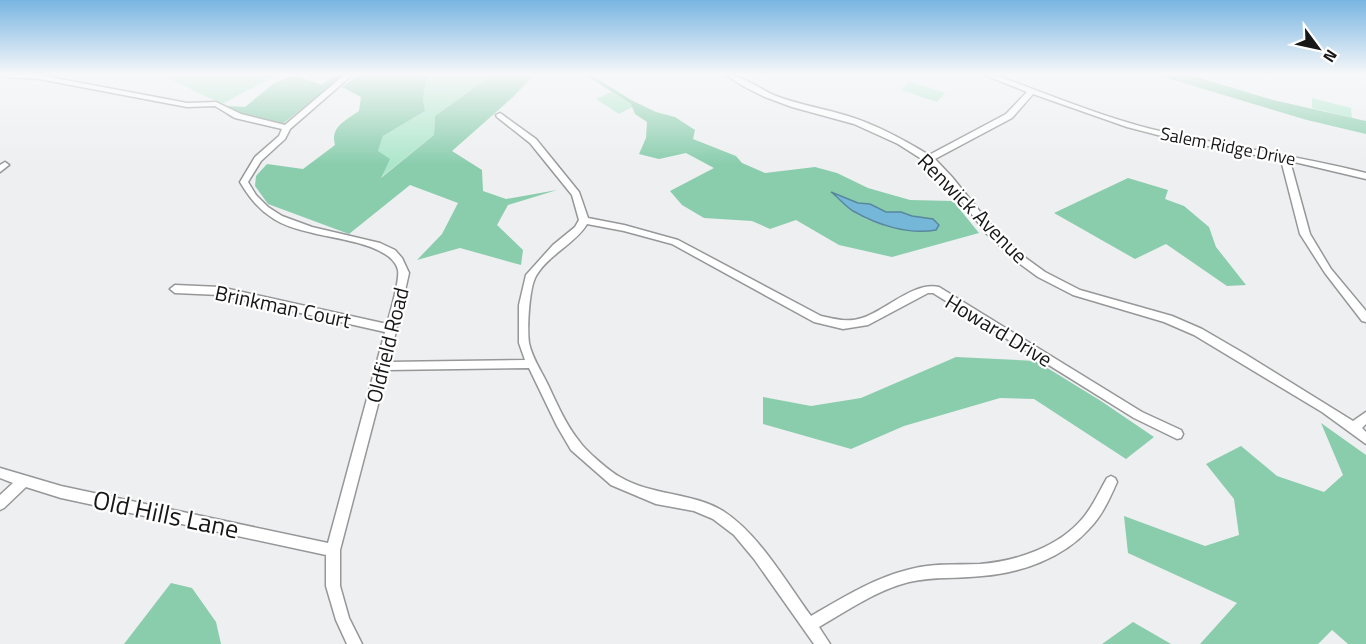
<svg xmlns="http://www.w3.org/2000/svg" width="1366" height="644" viewBox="0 0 1366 644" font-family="'Titillium Web',sans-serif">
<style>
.green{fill:#ace6ca}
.forest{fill:#89cdad;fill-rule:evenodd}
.water{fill:#74b7d8;stroke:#58879e;stroke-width:1.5}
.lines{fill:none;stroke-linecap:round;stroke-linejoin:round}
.minor-casing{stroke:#969798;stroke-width:3}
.minor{fill:#fff;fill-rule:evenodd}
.labels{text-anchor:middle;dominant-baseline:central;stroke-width:4.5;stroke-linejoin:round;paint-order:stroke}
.far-street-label{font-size:18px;fill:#171718;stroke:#fff}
.street-label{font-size:21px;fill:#171718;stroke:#fff}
.near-street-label{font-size:26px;fill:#171718;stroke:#fff}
</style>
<rect width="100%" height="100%" fill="#eeeff1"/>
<g class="green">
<polygon points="161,75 277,75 222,104"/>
<polygon points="427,75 492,75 435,116 434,135 379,179 378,151 383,136 425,111 423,100"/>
<polygon points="909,81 945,93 937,102 901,90"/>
<polygon points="611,92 634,106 619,114 596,99"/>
<polygon points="1312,98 1351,108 1352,118 1312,108"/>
</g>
<g class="forest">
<polygon points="294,75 322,85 334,75 345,75 276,129 231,118 219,109 228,106 245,107 273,84"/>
<path d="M359,75H427L423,99L425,111L383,136L378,151L390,159L381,178L434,135L435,116L492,75H534L513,97L452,151L482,170L483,191L506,199L557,190L508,205L497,225L523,250L521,265L460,248L417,260L442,234L458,203L410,185L349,234L268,204L255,186L256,176L267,164L303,169L335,145C330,127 345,121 359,111L361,97L342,87Z"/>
<path d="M585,75H592L631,100L656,112L675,117L695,130L693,139L736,156L742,163L765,173L815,167L837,173L868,188L910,200L953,201L979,233L892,257L839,245L796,220L770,229L752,221L704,218L682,205L670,191L714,168L686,153L659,159L639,154L646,138L647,122L635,114L631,104ZM834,194L858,203L870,204L886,212H901L912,216L933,219L939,225L936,230C911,235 866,224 847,207C842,203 839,198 834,194Z"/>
<polygon points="1157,75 1190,75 1273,100 1366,121 1366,134 1307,120"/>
<polygon points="1128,178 1168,190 1165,199 1184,206 1209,227 1216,247 1246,285 1227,286 1166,244 1135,259 1054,213"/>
<polygon points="956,357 1036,361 1101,401 1154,437 1126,459 1034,399 1000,398 904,426 851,449 763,424 763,397 811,406 861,398"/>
<polygon points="1321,423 1366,455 1366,644 1348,644 1332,630 1318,644 1200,644 1237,603 1128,553 1124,516 1205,546 1239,535 1234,499 1206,464 1241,446 1277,476 1324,492 1343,475"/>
<polygon points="171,583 192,588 216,622 221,644 124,644"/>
<polygon points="1133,622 1171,644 1102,644"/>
</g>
<path class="water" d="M831,192L858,203L870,204L886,212H901L912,216L933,219L939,225L936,230C909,235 877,225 853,211C845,206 839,198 831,192Z"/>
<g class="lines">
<defs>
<g id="minor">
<path d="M3,75H39L187,103L216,102L241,114L285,125L344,75H352L290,129L285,139L261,161L248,182L256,195L268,207L282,216L312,227L380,243L395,250L402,258L409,273L389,362L525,360L519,343V305L526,275L553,245L575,227L579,220L572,195L530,143L497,117L496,115L500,113L536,139L579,192L588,218L624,225L678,240L821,316C835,319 848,323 862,318C885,311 914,281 939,287L1142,412L1181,430L1183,434L1181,438L1177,439L1134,418L933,293H928L868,325L843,329L814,322L672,244L624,231L587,224C576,243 548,255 536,276C529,288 527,329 529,343C532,358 542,372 548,385C557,404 566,425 579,441C585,450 610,472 620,477C652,496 692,492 723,511C759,534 786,582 811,616C842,598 872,579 907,570C931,563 955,565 980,564C1017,561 1059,547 1083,518C1093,506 1099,492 1107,478L1111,476L1115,478L1117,482C1110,498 1102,516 1089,529C1063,558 1021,573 982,576C958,579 934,576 909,582C877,590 848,610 819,627L830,644H814L754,559L734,535L713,519L694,511L656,504L611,485L571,450L557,426L529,368L387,370L340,550V586L349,618L362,644H347L336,620L326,586V555L61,498L26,487L4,508L0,510V495L13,483L0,478V468L61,486L328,543L385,332L220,295L175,293L170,289L175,285L220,287L387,324C390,313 400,280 398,270C392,244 335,239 313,233C299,230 285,226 274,219C258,209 249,197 240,182L255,157L279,136L282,129L235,118L215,106L187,107L39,79L7,77Z"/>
<path d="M726,75C741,74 761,90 776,96C800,105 826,109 851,117C879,126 904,140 929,155L1006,114L1027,92L985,75H995C1047,94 1097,115 1151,129C1222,146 1295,155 1366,173V179L1290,161L1310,234L1331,269L1366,311V322L1362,321L1325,273L1300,234L1281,160L1177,140L1127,127L1033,94L1012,118L935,159L952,177L994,229L1023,256L1045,272L1080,290L1172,316L1202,329L1245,354L1353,421L1366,412V424L1362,428L1366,432V444L1322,412L1194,335L1164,322L1073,295L1038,277L1016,261L987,234L946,181L931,165L898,144L854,124L792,107L765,97L743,86Z"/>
<polygon points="5,162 9,165 0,172 0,165"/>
</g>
</defs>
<use href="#minor" class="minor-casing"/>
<use href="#minor" class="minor"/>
</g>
<linearGradient id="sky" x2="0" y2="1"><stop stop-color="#79b5e2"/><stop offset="0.45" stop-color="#f7f8f9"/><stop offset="1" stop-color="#f7f8f9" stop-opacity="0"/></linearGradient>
<rect width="1366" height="165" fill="url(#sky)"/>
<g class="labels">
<g class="far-street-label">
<text transform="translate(1228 146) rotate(11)">Salem Ridge Drive</text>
</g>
<g class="street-label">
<text transform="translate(973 208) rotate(45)">Renwick Avenue</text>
<text transform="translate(283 306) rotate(12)">Brinkman Court</text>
<text transform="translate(999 330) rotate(31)">Howard Drive</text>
<text transform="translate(387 345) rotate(-76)">Oldfield Road</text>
</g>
<g class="near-street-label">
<text transform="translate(166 514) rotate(12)">Old Hills Lane</text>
</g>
</g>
<g transform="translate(1318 48) rotate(123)" stroke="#ffffff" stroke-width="4.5" paint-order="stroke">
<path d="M0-4.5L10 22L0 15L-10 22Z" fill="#171718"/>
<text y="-9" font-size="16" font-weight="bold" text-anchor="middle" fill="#171718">N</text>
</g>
</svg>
